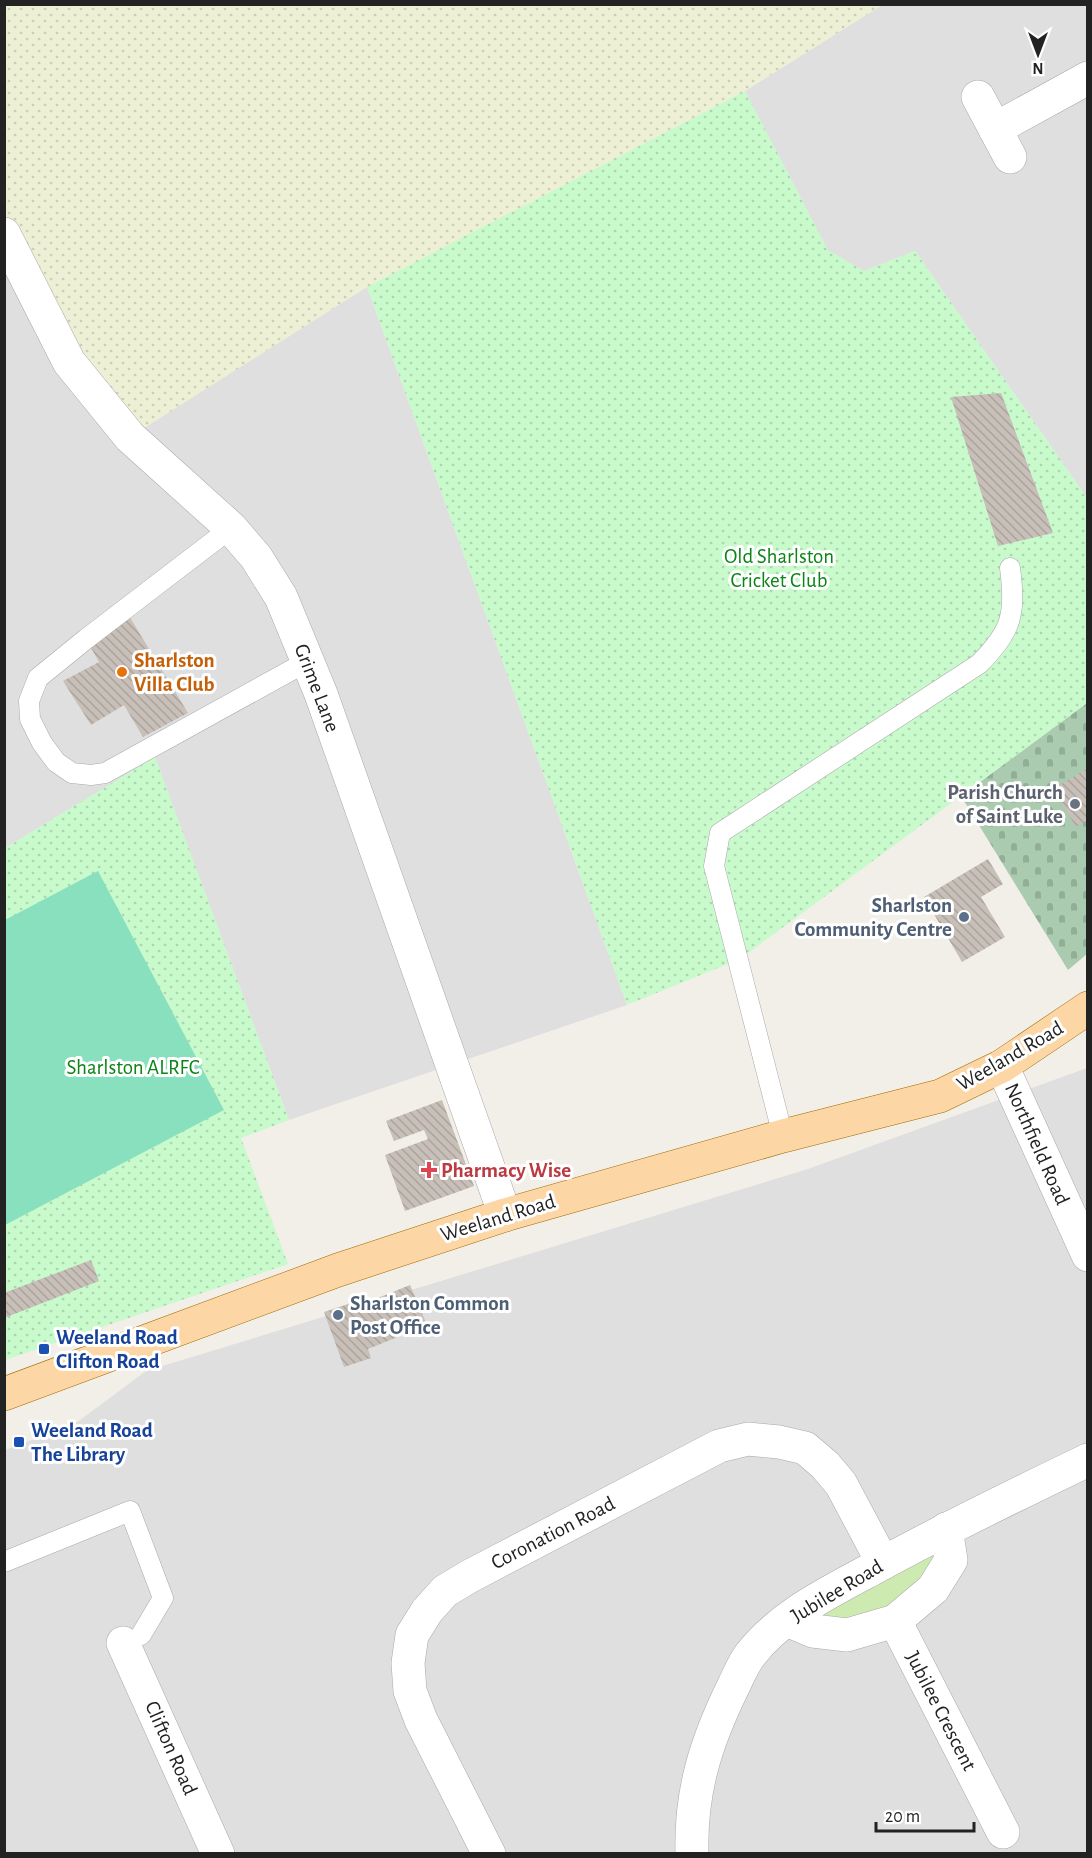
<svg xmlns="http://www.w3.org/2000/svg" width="1092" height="1858" viewBox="0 0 1092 1858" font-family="'Alegreya Sans',sans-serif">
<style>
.residential{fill:#e0dfdf}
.farmland{fill:url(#farmland-dots)}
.grass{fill:#cdebb0}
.cemetery{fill:url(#cemetery-stones)}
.park{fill:url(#park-dots)}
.pitch{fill:#88e0be}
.building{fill:url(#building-back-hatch)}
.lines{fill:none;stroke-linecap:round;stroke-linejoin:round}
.service-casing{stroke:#a9a9a9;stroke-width:21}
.minor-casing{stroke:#a9a9a9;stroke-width:34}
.primary-casing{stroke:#a06b00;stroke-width:34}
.service{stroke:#fff;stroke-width:20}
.minor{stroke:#fff;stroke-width:33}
.primary{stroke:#fcd6a4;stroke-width:33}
.food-dot{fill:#e8710a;stroke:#fff;stroke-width:2}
.worship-dot{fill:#6b7280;stroke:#fff;stroke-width:2}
.service-dot{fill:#5c6f8a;stroke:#fff;stroke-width:2}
.health-dot{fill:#e0444e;stroke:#fff;stroke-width:2}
.transit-dot{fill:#1a4fb4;stroke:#fff;stroke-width:2}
.labels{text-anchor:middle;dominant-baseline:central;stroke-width:6;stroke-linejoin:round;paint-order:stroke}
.park-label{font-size:21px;fill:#0c8416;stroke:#fff}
.food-label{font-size:21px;font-weight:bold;fill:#c56008;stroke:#fff;text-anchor:start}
.street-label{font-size:21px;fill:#222;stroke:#fff}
.worship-label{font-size:21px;font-weight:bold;fill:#5b616d;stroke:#fff;text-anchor:end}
.service-label{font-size:21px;font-weight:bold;fill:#4e5e75;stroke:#fff;text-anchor:end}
.health-label{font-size:21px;font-weight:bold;fill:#be3a42;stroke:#fff;text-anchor:start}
.transit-label{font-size:21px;font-weight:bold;fill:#164399;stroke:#fff;text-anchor:start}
</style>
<defs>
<pattern id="farmland-dots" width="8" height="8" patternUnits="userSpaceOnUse" patternTransform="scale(1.5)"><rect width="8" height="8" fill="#eef0d5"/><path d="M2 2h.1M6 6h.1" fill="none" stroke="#ccceb7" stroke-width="1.8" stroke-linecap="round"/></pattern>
<pattern id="cemetery-stones" width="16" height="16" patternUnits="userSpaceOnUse" patternTransform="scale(1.5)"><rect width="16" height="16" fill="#aacbaf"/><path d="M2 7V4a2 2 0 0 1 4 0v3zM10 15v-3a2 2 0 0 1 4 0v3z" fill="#92ae96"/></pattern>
<pattern id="park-dots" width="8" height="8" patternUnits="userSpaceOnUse" patternTransform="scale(1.5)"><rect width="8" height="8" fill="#c8facc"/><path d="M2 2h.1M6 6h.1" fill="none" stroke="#acd6af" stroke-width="1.8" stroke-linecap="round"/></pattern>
<pattern id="building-back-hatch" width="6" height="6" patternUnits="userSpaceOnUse" patternTransform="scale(1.5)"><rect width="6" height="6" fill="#c7bfb8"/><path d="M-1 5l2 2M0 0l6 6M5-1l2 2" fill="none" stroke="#aba49e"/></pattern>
</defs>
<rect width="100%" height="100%" fill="#f2efe9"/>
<g class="residential">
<polygon points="882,5 1087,5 1087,498 915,251 864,271 828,251 745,91"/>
<polygon points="4,141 167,412 367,287 627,1005 289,1120 155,758 5,848"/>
<polygon points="1087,1068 1087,1853 5,1854 5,1450 76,1423 146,1371 808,1169"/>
</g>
<polygon class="farmland" points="5,5 882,5 745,91 367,287 130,437 5,234"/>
<polygon class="grass" points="946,1529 951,1560 847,1635 805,1606"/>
<polygon class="cemetery" points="1087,703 1087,954 1068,970 961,796"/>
<g class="park">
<polygon points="745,91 828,250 864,271 915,251 1087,498 1087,703 740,959 627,1005 367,287"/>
<polygon points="155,757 289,1120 241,1138 288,1264 5,1360 5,848"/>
</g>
<polygon class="pitch" points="98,871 224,1110 5,1225 5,920"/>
<g class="building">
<polygon points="1001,393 1053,533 998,546 951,397"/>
<polygon points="129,616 188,713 143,737 124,705 91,725 63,681 99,662 86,639"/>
<polygon points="1088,768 1088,820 1076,827 1053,789"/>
<polygon points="988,859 1003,884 981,897 1005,937 962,962 924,897"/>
<polygon points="442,1100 474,1186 405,1211 385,1155 428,1139 424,1130 394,1141 386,1121"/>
<polygon points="91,1260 99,1281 4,1318 4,1293"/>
<polygon points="410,1285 427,1325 368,1349 371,1358 344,1367 324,1312 351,1303 353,1308"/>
</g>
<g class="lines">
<defs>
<g id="service">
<polyline points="231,528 86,639 38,678 29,701 30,719 42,743 56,762 72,773 91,775 105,773 308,661"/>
<path d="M783,1136L714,866L720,833L979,664C1012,631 1016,614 1010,568"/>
<polyline points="4,1562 130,1511 163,1598 141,1635"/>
</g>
<g id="minor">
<polyline points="978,97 1010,157"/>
<polyline points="995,129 1088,78"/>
<polyline points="4,234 69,362 130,437 231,528 256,557 281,597 321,694 505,1215"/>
<polyline points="1002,1066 1088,1255"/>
<polyline points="787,1620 813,1631 847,1635 895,1621 933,1589 951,1560 946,1529"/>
<polyline points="895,1621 1003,1832"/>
<polyline points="123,1643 218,1854"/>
<polyline points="489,1854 421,1720 410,1691 408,1663 412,1635 427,1611 445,1591 470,1576 719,1446 748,1439 779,1442 805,1448 825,1465 841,1484 883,1563"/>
<path d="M692,1854C690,1792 706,1742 733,1687C738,1677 743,1664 750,1655C781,1615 828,1593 872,1569C943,1530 1015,1495 1088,1460"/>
</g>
<polyline id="primary" points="4,1394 338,1270 505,1215 783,1136 940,1096 1002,1066 1088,1008"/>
</defs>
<use href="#service" class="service-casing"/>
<use href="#minor" class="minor-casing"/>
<use href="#primary" class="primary-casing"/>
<use href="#service" class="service"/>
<use href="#minor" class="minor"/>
<use href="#primary" class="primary"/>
</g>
<circle class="food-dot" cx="122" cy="672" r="6"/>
<circle class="worship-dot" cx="1075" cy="804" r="6"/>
<g class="service-dot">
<circle cx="964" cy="917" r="6"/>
<circle cx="338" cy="1315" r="6"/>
</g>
<path class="health-dot" d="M426 1161h6v6h6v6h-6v6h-6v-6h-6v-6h6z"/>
<g class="transit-dot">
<rect x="38" y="1343" width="12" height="12" rx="3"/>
<rect x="13" y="1436" width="12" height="12" rx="3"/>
</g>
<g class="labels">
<g class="park-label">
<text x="779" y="556">Old Sharlston<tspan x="779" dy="24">Cricket Club</tspan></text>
<text x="133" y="1067">Sharlston ALRFC</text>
</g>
<g class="food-label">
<text x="134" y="660">Sharlston<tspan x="134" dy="24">Villa Club</tspan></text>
</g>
<g class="street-label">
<text transform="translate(317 688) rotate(69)">Grime Lane</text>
<text transform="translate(1010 1056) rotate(-30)">Weeland Road</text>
<text transform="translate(1037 1144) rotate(66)">Northfield Road</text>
<text transform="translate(498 1218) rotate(-17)">Weeland Road</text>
<text transform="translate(553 1533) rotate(-27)">Coronation Road</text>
<text transform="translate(837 1591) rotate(-31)">Jubilee Road</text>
<text transform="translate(941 1711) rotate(63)">Jubilee Crescent</text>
<text transform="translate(171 1748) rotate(66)">Clifton Road</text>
</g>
<g class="worship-label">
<text x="1063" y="792">Parish Church<tspan x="1063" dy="24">of Saint Luke</tspan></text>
</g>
<g class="service-label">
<text x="952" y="905">Sharlston<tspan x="952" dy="24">Community Centre</tspan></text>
<text x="350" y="1303" text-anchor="start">Sharlston Common<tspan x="350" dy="24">Post Office</tspan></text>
</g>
<g class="health-label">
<text x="441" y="1170">Pharmacy Wise</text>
</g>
<g class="transit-label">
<text x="56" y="1337">Weeland Road<tspan x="56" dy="24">Clifton Road</tspan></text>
<text x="31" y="1430">Weeland Road<tspan x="31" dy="24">The Library</tspan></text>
</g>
</g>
<rect width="1092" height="1858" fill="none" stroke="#222222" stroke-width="12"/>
<g transform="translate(1038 54) rotate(180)" stroke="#ffffff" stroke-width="4.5" paint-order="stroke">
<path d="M0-4.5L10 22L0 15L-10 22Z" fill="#222222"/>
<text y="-9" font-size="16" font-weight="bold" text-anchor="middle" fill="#222222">N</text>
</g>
<path d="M876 1822v9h98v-9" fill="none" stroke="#222222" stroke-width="3"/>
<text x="885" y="1822" font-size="18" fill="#222222" stroke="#ffffff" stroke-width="4.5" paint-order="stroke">20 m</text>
</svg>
